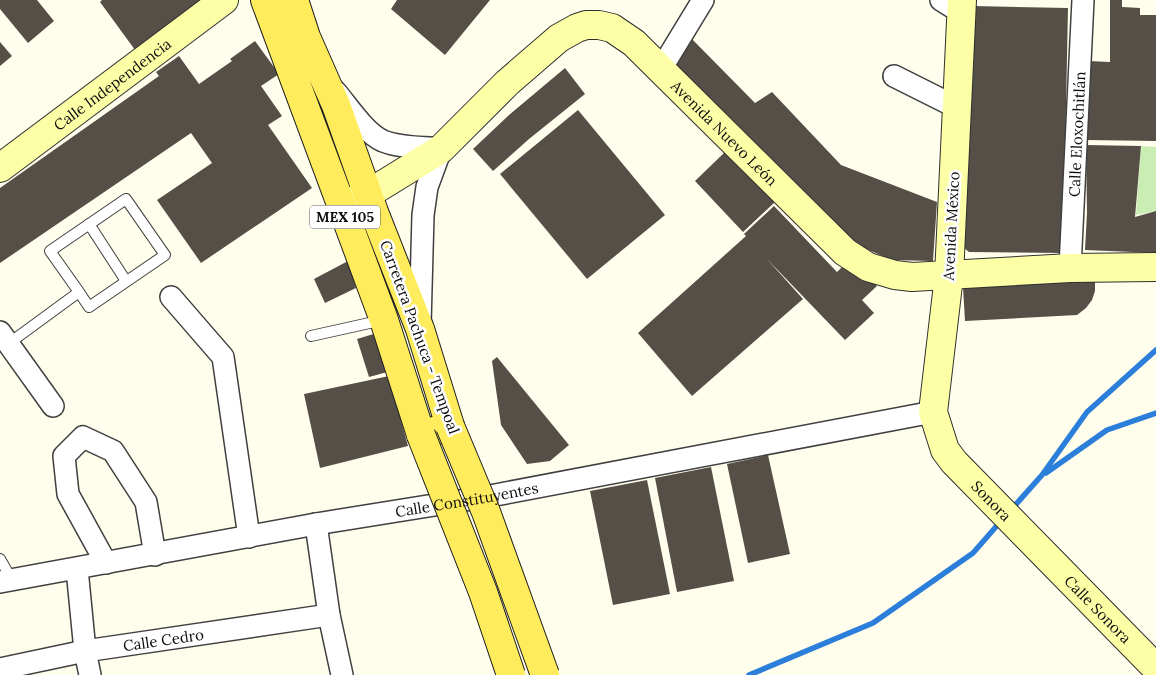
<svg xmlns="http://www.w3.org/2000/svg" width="1156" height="675" font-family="Lora,serif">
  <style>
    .green { fill: #c9edb2 }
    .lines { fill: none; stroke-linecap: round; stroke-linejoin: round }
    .stream { stroke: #2b7eda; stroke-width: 5.5 }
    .building { fill: #564f48 }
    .lane-casing { stroke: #404040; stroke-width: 12 }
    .street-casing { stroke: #404040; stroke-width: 24 }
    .secondary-casing { stroke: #2f2f2f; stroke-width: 30 }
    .primary-casing { stroke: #1e1e1e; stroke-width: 30 }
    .lane { stroke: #fff; stroke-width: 10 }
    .street { stroke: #fff; stroke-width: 21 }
    .secondary { stroke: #fdffa7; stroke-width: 28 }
    .primary { stroke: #ffec5c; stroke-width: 28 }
    .primary-bridge-casing { stroke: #1e1e1e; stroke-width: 30; stroke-linecap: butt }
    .primary-bridge { stroke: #ffec5c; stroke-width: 28 }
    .labels { text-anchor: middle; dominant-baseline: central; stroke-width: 5; stroke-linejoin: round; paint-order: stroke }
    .shield { fill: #fff; stroke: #565656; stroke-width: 1 }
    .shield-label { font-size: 14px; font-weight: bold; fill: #0d0d0d }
    .street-label { font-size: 15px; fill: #0d0d0d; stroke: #fff }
  </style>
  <rect width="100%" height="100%" fill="#fffeec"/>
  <path class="green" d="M1141 146 1156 147V211L1136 215Z"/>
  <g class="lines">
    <g class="stream">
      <path d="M1046 473 1107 430 1156 413"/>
      <path d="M1010 511 1042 475 1087 412 1156 350"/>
      <path d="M749 675 873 623 973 553 1001 521"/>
    </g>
  </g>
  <g class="building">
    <path d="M0 0H37L54 21 28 43 0 9Z"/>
    <path d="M102 0H214L138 54 100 2Z"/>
    <path d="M397 0H490L445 55 391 9Z"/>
    <path d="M1110 0H1122V7L1140 8V15H1156V141L1087 140 1088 61 1110 62Z"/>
    <path d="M974 6 1068 8 1063 253 969 252 964 248Z"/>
    <path d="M689 36 755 103 772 92 841 165 937 202 933 261 892 260 838 237 665 66Z"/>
    <path d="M255 41 279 74 261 86 282 116 268 125 312 188 201 263 157 200 212 163 191 133 0 263V188L159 76 156 72 179 56 199 84 232 61 230 59Z"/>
    <path d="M0 42 12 56 0 66Z"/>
    <path d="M565 68 585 94 529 139 493 171 473 149 509 115Z"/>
    <path d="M578 110 665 215 587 279 500 174Z"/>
    <path d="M1086 145 1141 146 1135 217 1156 211V253L1085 250 1087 213Z"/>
    <path d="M725 152 775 202 743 232 695 181Z"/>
    <path d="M774 206 837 272 850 259 877 286 862 300 874 313 845 340 766 258 803 299 692 396 638 333 746 236 744 234Z"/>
    <path d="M348 261 356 288 325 303 314 279Z"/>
    <path d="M1095 280V291L1092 300 1086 308 1077 315 965 321 963 287Z"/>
    <path d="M380 332 391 371 369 377 357 339Z"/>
    <path d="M497 357 569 445 550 461 527 464 501 425 492 361Z"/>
    <path d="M389 376 408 446 320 468 304 394Z"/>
    <path d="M768 455 790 554 748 563 727 464Z"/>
    <path d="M711 467 734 581 677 592 655 478Z"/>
    <path d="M647 480 670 594 613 605 590 491Z"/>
  </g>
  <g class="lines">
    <g class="lane-casing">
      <g id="lane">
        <path d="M89 224 126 281"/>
        <path d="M311 336 383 320"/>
        <path d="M8 344 79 292 89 307 165 255 126 199 50 251 79 292"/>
        <path d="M0 559 12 580"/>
      </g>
    </g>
    <g class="street-casing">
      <g id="street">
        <path d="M941 0 962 13"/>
        <path d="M661 69 703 0"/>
        <path d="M894 76 958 108"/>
        <path d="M335 91C348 106 365 133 383 141 400 148 423 147 441 149L427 187 423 215 420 325"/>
        <path id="s1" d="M1070 268 1083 0"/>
        <path d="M171 297 223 357 249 537"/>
        <path d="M0 332 53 406"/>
        <path d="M316 524 329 615 342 675"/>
        <path d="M106 563 68 494 64 456 83 437 113 451 146 502 155 555"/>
        <path d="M77 569 85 651 90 675"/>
        <path id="s2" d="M0 582 316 524 490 496 933 412"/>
        <path id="s3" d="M0 669 85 651 329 615"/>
      </g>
    </g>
    <g class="secondary-casing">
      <g id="secondary">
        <path id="s4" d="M962 0 949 276 933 412 945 450 954 462 1156 668"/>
        <path id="s5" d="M0 168 224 0"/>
        <path id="s6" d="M341 206 368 194 441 149 507 83 559 38 577 28 586 25H599L612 28 634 43 845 252 868 267 895 275 912 277 1070 268 1156 267"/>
      </g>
    </g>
    <g class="primary-casing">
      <path id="primary" d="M265 0 384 320 421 435 450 426 420 329 374 212 336 105 306 37 294 0"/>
    </g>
    <use href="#lane" class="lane"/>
    <use href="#street" class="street"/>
    <use href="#secondary" class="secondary"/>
    <use href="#primary" class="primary"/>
    <g class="primary-bridge-casing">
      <g id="primary-bridge">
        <path d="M450 426 486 512 545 675"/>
        <path d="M421 435 483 592 511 675"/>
      </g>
    </g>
    <use href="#primary-bridge" class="primary-bridge"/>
  </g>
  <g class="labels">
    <rect class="shield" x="310" y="205.5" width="70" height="23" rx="4"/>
    <g class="shield-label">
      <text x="345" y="217">MEX 105</text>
    </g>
    <g class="street-label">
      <text stroke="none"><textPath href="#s5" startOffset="140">Calle Independencia</textPath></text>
      <text stroke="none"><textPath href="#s6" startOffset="488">Avenida Nuevo León</textPath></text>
      <text stroke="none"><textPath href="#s1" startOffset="134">Calle Eloxochitlán</textPath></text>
      <text transform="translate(951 226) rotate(-87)">Avenida México</text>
      <text transform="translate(420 337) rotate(70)">Carretera Pachuca - Tempoal</text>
      <text stroke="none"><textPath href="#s2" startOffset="474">Calle Constituyentes</textPath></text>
      <text stroke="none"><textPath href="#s4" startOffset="522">Sonora</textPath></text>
      <text stroke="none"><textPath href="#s4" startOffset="674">Calle Sonora</textPath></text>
      <text stroke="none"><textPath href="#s3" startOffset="166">Calle Cedro</textPath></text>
    </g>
  </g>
</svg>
